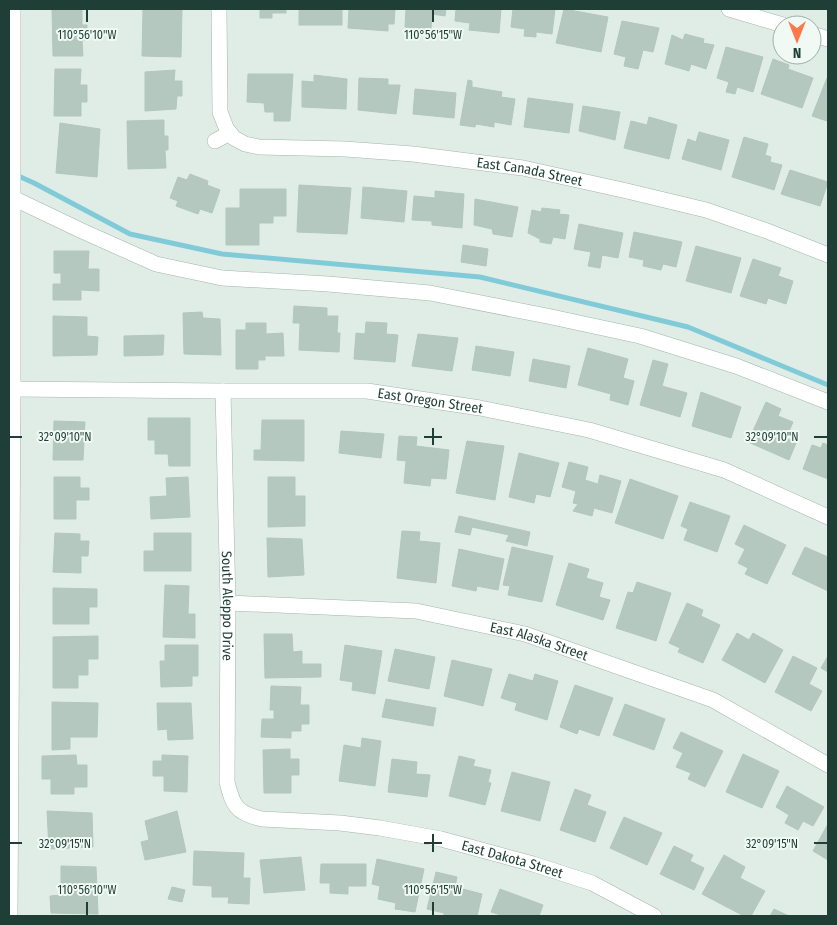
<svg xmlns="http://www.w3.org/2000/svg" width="837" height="925" font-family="'Fira Sans Condensed',sans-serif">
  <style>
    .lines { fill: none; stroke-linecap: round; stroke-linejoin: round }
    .stream { stroke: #81cbd8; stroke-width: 5 }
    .building { fill: #b5c8c0; stroke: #b2c7be }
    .minor-casing { stroke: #a2b5ae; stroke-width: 16 }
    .minor { stroke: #fff; stroke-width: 15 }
    .ticks { fill: none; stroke: #1f3f36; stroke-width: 2 }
    .labels { text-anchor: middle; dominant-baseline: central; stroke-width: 4; stroke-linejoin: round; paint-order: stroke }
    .street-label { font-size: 14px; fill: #1f3f36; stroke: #f1f9f5 }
    .ticks-label { font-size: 12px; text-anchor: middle; fill: #1f3f36; stroke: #f1f9f5; stroke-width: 4; stroke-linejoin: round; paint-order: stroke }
  </style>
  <rect width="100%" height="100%" fill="#e0ede7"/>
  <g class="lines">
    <path class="stream" d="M16 175 34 183 130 234 222 254 480 277 688 327 828 385"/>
  </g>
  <g class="building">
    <path d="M52 9H82V25H87V40H82L83 56H53Z"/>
    <path d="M143 9H182L181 57 142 56Z"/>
    <path d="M245 9H286V13H272V18H260V9Z"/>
    <rect x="299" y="9" width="43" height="16"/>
    <path d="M349 9H395L394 24H388V31L348 28Z"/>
    <path d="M406 9H446L445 16 432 14 431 29 405 27Z"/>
    <path d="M456 9H501L499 33 469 30 470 23 455 21Z"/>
    <path d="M513 9H555L552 34 536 32V37L524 36 525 29 511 27Z"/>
    <path d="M564 9 608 17 601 52 556 43Z"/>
    <path d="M622 21 659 28 653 52 643 50 638 69 624 66 626 57 614 54Z"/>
    <path d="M685 34 704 39 703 43 714 45 706 69 691 64 689 71 665 64 672 35 683 40Z"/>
    <path d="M726 47 763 57 753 92 737 87 735 94 726 92 729 82 717 78Z"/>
    <path d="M773 59 789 65 788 69 813 78 802 108 761 94Z"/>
    <path d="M55 69H81L80 85H87V102H81V116H54Z"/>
    <path d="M175 70 174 81H182V96H177L176 109 145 111V72Z"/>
    <path d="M248 74H293L290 121H274V112H265L264 103 247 102Z"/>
    <path d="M314 75 347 79 346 109 302 107V81L314 82Z"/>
    <path d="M359 78 388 79V85H400L396 114 358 110Z"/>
    <path d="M827 78H828V119L827 121 812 116Z"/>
    <path d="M468 80 472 81V87L502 92 501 97 515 99 511 125 494 122V127L476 124 475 127 460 125Z"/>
    <path d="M415 89 456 93 454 118 413 114Z"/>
    <path d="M528 98 573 104 569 133 524 127Z"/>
    <path d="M583 106 620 112 615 140 579 131Z"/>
    <path d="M649 117 677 125 669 159 624 148 631 121 647 125Z"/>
    <path d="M164 120V136H168V150H165L166 168 128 169 127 121Z"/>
    <path d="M60 123 100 129 97 177 56 173Z"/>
    <path d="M699 132 729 140 721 170 682 159 688 139 696 142Z"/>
    <path d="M744 137 768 144 765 155 771 157 770 162 782 165 774 190 732 177Z"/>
    <path d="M790 170 828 182 820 206 781 194Z"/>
    <path d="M190 174 208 181 207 185 220 190 212 213 200 209 198 214 176 206 178 201 170 198 178 177 187 180Z"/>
    <path d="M299 185 351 188 347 234 297 232Z"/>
    <path d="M363 187 407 191 404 222 361 218Z"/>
    <path d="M240 189H286V216H273V223H259V245H226V208H240Z"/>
    <path d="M435 191 464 194 462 228 432 225V221L412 220 414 196 435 198Z"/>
    <path d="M475 199 518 207 512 237 493 234 492 229 474 225Z"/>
    <path d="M542 208 560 210 559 214 569 215 565 239 553 237 551 244 540 242V239L528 233 532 210 541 212Z"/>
    <path d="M579 224 623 233 618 258 602 255 600 268 588 266 591 252 574 249Z"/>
    <path d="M634 232 682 242 676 267 663 264 661 270 643 266 644 260 629 257Z"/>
    <path d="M463 245 488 249 486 266 461 262Z"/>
    <path d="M696 246 741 258 731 293 686 281Z"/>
    <path d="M54 251H89L88 269H99V291L81 290V300H53V284H61V273H54Z"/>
    <path d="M753 259 781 268 778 276 793 281 786 304 768 298 766 304 740 296Z"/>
    <path d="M294 306 327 308V316H338L337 333H340L339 352 299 350 300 323H293Z"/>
    <path d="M202 312 203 318 220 319 221 355 184 354 183 313Z"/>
    <path d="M53 316 87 317V336L98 337 97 355 53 356Z"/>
    <path d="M366 322 387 323 386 334 398 335 395 362 354 359 356 333 365 334Z"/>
    <path d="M246 323H266V334L283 333 284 356H265V360H258V369H236V330H246Z"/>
    <path d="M418 334 458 338 452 371 412 366Z"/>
    <path d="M164 335 163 355 124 356V336Z"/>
    <path d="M476 346 514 352 510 376 472 370Z"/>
    <path d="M588 348 628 359 623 378 634 381 628 405 610 400 611 394 578 385Z"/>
    <path d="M533 359 570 366 566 388 529 381Z"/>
    <path d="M653 360 668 364 662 386 687 393 680 417 640 405Z"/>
    <path d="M701 392 741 407 731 438 692 426Z"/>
    <path d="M766 402 781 409 778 416 793 422 786 438 796 443 789 460 748 442Z"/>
    <path d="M148 418H190V466H169L168 454H155V440H148Z"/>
    <path d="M262 420H304V461L254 460V450H261Z"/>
    <path d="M54 421 85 422 83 460H53Z"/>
    <path d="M341 431 384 434 381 458 339 453Z"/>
    <path d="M399 436 417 437 416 446 449 450 446 479 431 478 430 486 404 483 406 461 397 460Z"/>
    <path d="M467 441 504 446 495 500 456 493Z"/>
    <path d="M823 443 828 445V479L803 469 812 445 821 448Z"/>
    <path d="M519 453 559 463 550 497 536 494 534 503 509 497Z"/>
    <path d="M569 462 588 467 585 480 598 484 600 475 621 481 612 513 594 508 592 516 573 511 578 504 573 503 576 491 562 487Z"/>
    <path d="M54 477H80V488H89V500H76V519H54Z"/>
    <path d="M188 477 190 517 151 519 150 497 167 496 166 478Z"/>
    <path d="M268 477H295V496H305V526L268 527Z"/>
    <path d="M630 479 678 496 663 539 615 523Z"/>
    <path d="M690 502 730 516 717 552 684 540 688 529 681 526Z"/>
    <path d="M459 516 530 532 527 546 506 541 509 535 472 527 470 535 455 532Z"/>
    <path d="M744 525 786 545 767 584 745 574 748 568 738 563 745 549 735 544Z"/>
    <path d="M402 531 420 532 419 541 440 543 436 583 397 578Z"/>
    <path d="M55 533 80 534V541H89L88 556H81V573L53 572Z"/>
    <path d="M154 533H191V571H144V551H154Z"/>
    <path d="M267 538 302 539 304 575 268 577Z"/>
    <path d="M512 547 553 556 542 602 508 595 510 586 503 585Z"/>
    <path d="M805 547 828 557V591L792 574Z"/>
    <path d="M459 549 504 559 498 590 477 586 476 591 452 586Z"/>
    <path d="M569 563 589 569 586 578 603 583 599 597 610 600 603 620 556 605Z"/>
    <path d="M637 582 671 593 656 641 616 628 628 592 633 593Z"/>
    <path d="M165 585 189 586 188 614H195V638L163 637Z"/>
    <path d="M53 588 97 589V607H89V624H53Z"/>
    <path d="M687 603 703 610 701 616 720 625 703 663 678 652 680 648 669 643Z"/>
    <path d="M737 633 749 640 753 633 783 650 765 683 722 660Z"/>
    <path d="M264 634H292L293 652 302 651V664H321V677L265 678Z"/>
    <path d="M98 636V659H88V675H78V688H53V637Z"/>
    <path d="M165 645H198V676H192V686L161 687 160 661H165Z"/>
    <path d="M345 645 382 651 375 694 352 690 353 682 340 680Z"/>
    <path d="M395 649 435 657 429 689 388 681Z"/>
    <path d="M793 656 817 668 809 684 822 691 811 711 775 692Z"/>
    <path d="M828 656V672L821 668Z"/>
    <path d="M452 660 492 669 483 706 444 696Z"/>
    <path d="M509 674 533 681 535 674 558 681 547 720 515 710 517 703 501 698Z"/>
    <path d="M575 685 613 698 599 736 579 729 577 734 560 727Z"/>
    <path d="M271 686 301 687 300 705H309V724H301V731H291V738L261 737 262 719H274V710H270Z"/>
    <path d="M386 699 436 708 433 726 382 717Z"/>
    <path d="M52 702 98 703 97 737H70V749L52 750Z"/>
    <path d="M157 703H191L193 739 168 740 167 729 158 730Z"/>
    <path d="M625 704 665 719 654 750 613 735Z"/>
    <path d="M681 732 723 751 705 787 688 779 691 773 676 767 683 753 673 748Z"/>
    <path d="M362 738 381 741 375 786 339 781 344 745 361 748Z"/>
    <path d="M290 749V759H299V775H291V793H264L263 750Z"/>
    <path d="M743 754 779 771 762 808 726 792Z"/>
    <path d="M76 755 77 765H87V787H74V794H51V779H42V756Z"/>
    <path d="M162 755 188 756 187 792 164 791V776H153V761H162Z"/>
    <path d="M459 756 475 760 473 766 491 770 488 782 491 783 485 805 449 796Z"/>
    <path d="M392 759 417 762 416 774 430 775 427 797 388 792Z"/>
    <path d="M512 772 550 782 540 821 501 811Z"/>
    <path d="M787 786 824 807 813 826 803 821 798 830 785 823 789 815 776 807Z"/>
    <path d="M575 789 591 795 587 805 606 812 595 842 560 830Z"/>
    <path d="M47 811 92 813 93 847 49 849Z"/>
    <path d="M177 811 186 852 145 860 141 842 149 840 145 821Z"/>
    <path d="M624 817 662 833 647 865 610 848Z"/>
    <path d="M828 824V860L813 851Z"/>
    <path d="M674 846 693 855 690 861 704 868 694 890 660 874Z"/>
    <path d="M194 851 244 853 243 878H250L249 904 228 903 229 897H212V886L193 885Z"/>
    <path d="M724 855 745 867 740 878 765 891 751 916H744L702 894Z"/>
    <path d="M301 857 305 890 264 893 260 860Z"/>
    <path d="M377 859 424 869 415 912 395 909 396 903 378 899 380 886 372 884Z"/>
    <path d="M321 864H366V886H348V894L330 893V883H320Z"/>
    <path d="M61 866 96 867 98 914 51 913 50 896 61 895Z"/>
    <path d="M436 872 457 877 455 887 482 894 477 916H444V913L427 909Z"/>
    <path d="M172 887 185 890 182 902 168 899Z"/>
    <path d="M500 889 543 905 539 916H504L491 912Z"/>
    <path d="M774 909 789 916H770Z"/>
  </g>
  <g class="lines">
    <g class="minor-casing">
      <g id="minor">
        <path id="s1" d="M219 9 220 112 227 130 234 138 245 144 259 147 345 149 413 154 523 168 627 191 706 210 767 231 828 255"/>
        <path d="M729 9 783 25"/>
        <path d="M812 34 828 39"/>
        <path d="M215 141 230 133"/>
        <path d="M13 198 80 230 156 264 222 278 328 284 430 293 547 316 640 336 736 366 828 402"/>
        <path id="s2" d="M13 389 223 391H367L480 408 589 430 724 470 828 517"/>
        <path id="s3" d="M223 391 228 603 227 782C233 806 236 813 262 819L340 823 380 828 441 839 533 864 592 883 654 916"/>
        <path id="s4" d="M228 603 416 611 525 634 713 700 828 765"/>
        <path d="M10 916 13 389V9"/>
      </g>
    </g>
    <use href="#minor" class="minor"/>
  </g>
  <path class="ticks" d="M87 10V22M433 10V22M433 428V445M10 437H22M424 437H442M814 437H827M433 834V852M10 843H22M424 843H442M814 843H827M87 902V915M433 902V915"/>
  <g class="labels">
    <g class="street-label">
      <text stroke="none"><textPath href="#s1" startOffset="432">East Canada Street</textPath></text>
      <text stroke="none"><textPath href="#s2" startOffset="418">East Oregon Street</textPath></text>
      <text stroke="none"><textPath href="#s3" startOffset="215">South Aleppo Drive</textPath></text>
      <text stroke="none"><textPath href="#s4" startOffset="315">East Alaska Street</textPath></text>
      <text stroke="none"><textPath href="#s3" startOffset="701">East Dakota Street</textPath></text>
    </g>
  </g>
  <g class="ticks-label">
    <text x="87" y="39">110°56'10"W</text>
    <text x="433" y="39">110°56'15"W</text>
    <text x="772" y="441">32°09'10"N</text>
    <text x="65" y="441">32°09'10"N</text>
    <text x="772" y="848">32°09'15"N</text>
    <text x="65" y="848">32°09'15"N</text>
    <text x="87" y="894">110°56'10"W</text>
    <text x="433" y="894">110°56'15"W</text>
  </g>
  <rect width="837" height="925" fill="none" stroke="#1f3f36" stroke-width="20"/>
  <g transform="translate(797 40) rotate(180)"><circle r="24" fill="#f1f9f5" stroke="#9dafa9"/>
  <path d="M0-4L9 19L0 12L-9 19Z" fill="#ff784c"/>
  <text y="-8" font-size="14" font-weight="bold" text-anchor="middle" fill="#1f3f36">N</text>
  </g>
</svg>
